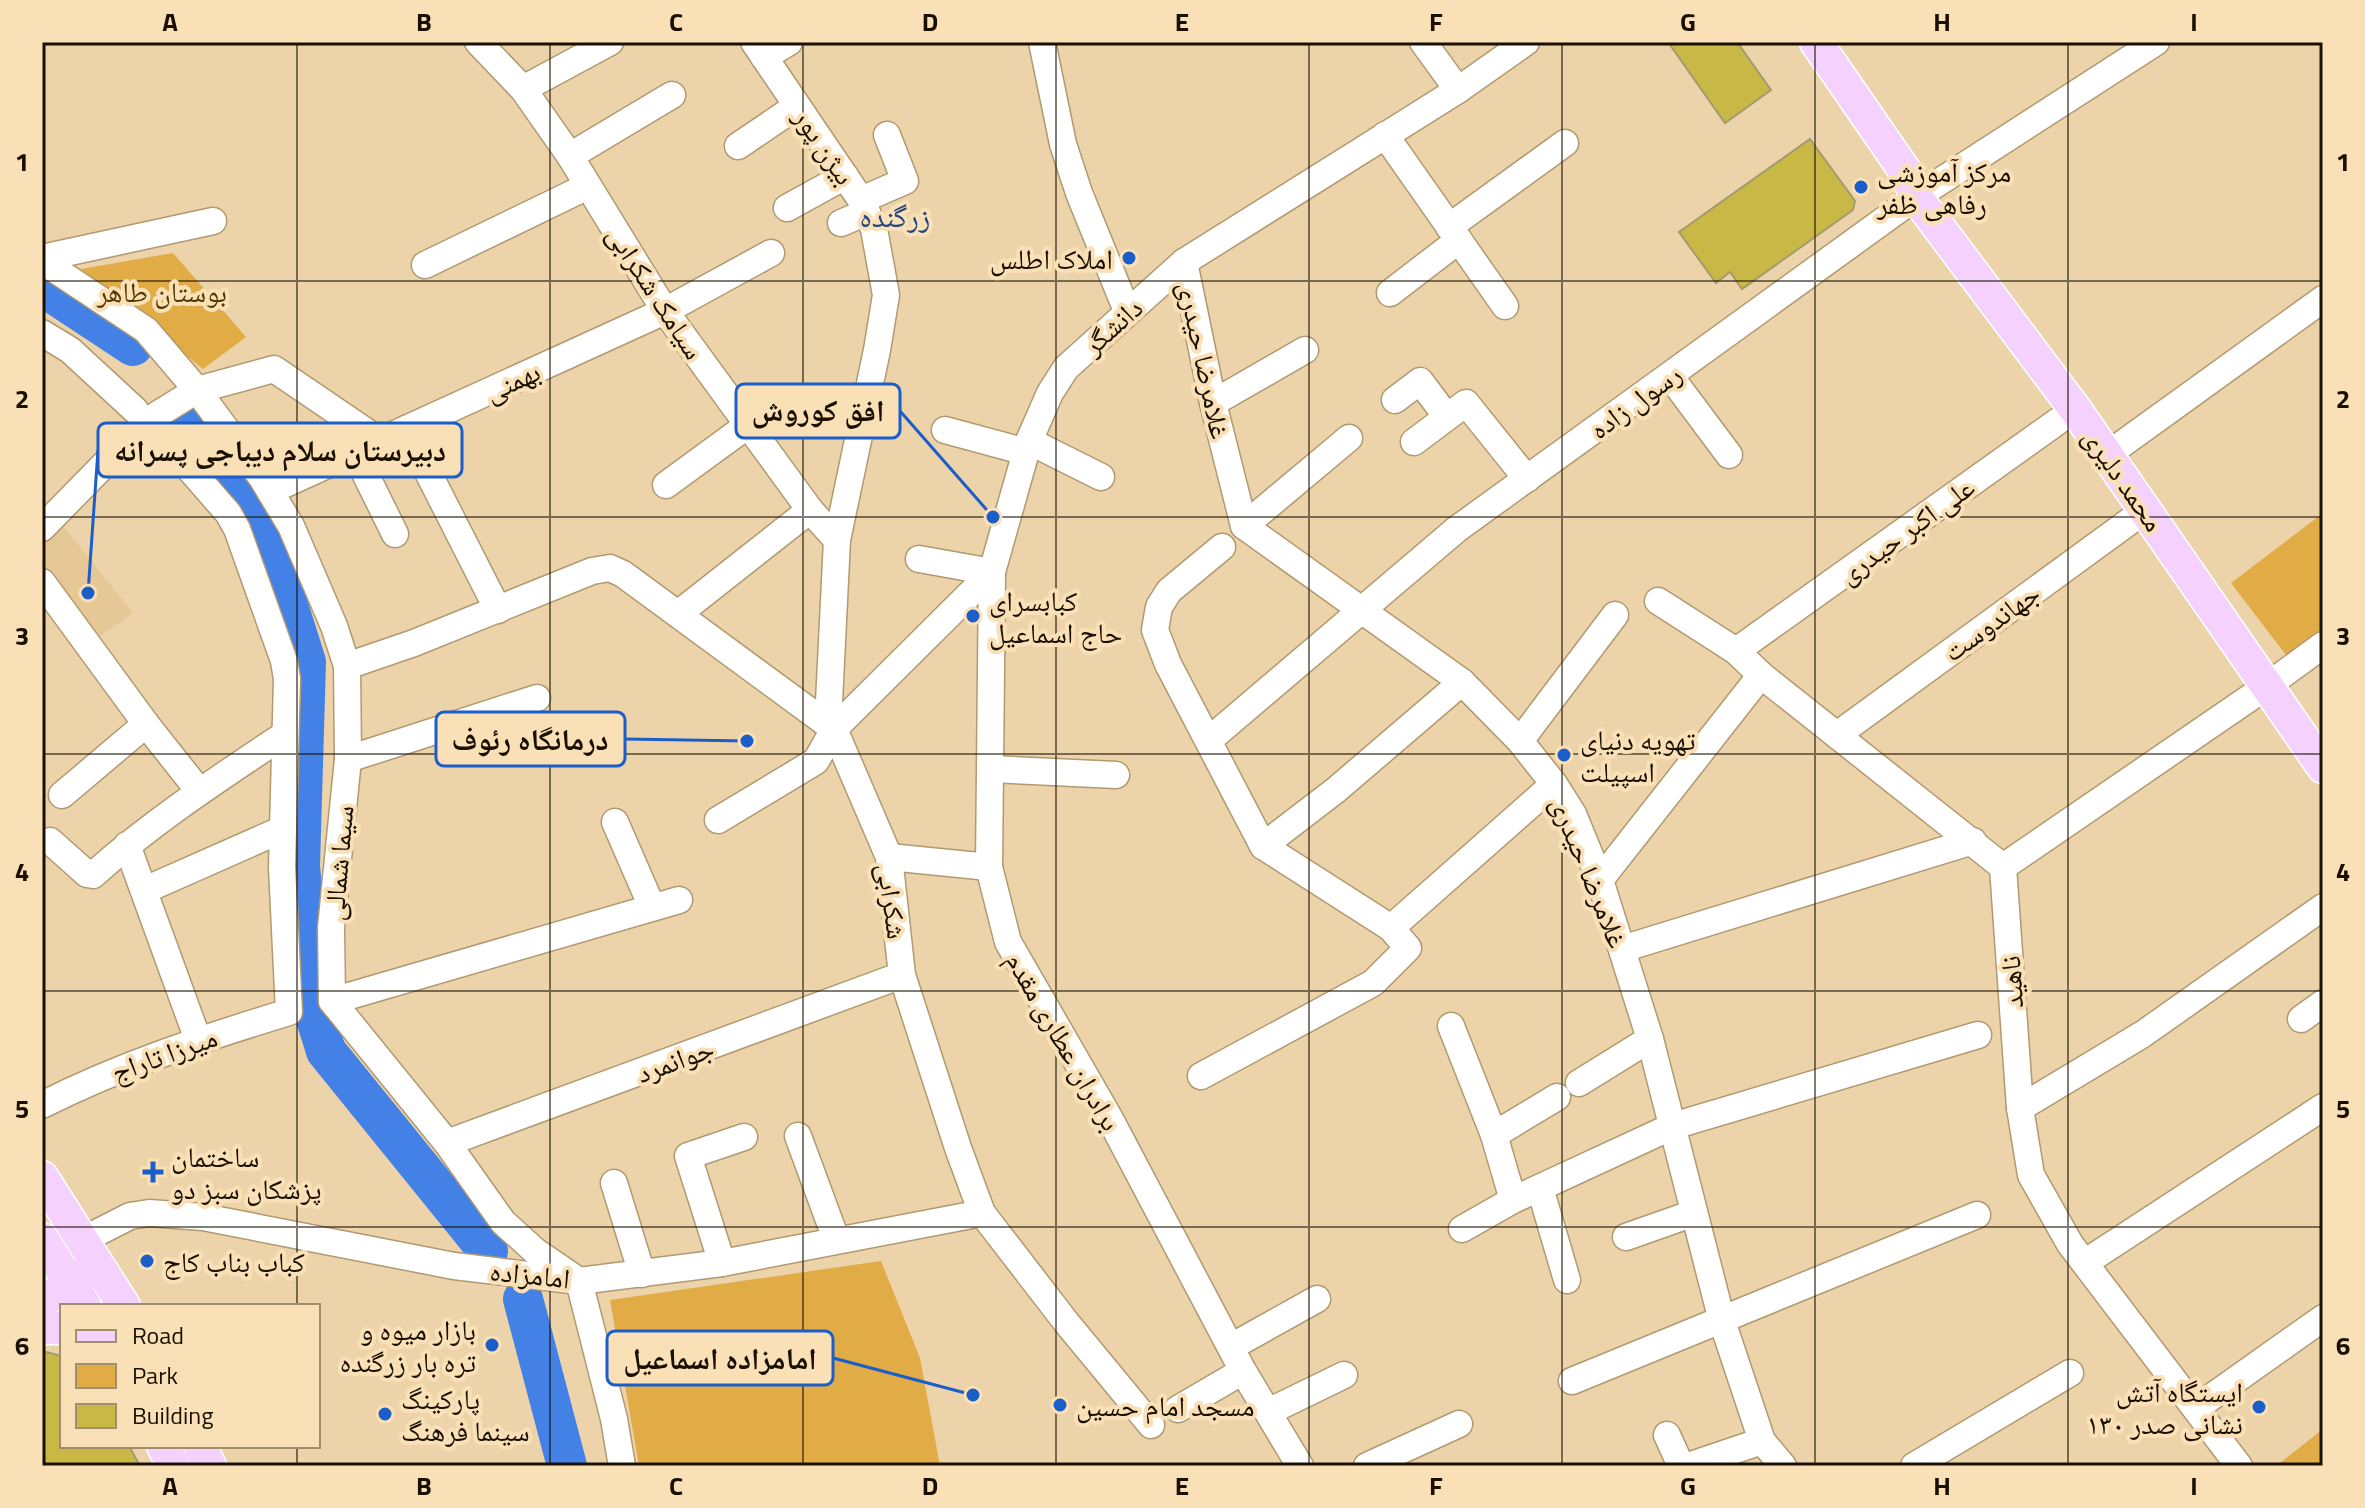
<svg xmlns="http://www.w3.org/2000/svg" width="2365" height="1508" font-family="'Titillium Web','Noto Naskh Arabic',sans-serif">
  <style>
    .built { fill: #e6c897 }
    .green { fill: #e1ab46 }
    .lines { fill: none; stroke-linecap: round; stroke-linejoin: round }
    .river { stroke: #4481e7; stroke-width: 40 }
    .building { fill: #cab846; stroke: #a29b6e; stroke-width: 2 }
    .minor-casing { stroke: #b19970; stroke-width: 29 }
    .major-casing { stroke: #fff; stroke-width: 35 }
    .minor { stroke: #fff; stroke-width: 26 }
    .major { stroke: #f5d1fd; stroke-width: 32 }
    .grid { fill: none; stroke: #191002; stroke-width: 2; stroke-opacity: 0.55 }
    .poi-dot { fill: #1b5dc9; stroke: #fae0b6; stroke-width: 3 }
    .labels { text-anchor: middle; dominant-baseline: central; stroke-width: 8; stroke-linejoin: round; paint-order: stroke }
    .street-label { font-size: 28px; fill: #191002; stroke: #fae0b6 }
    .poi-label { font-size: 28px; fill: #191002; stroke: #fae0b6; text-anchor: start }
    .park-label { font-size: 28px; fill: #553a00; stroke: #fae0b6 }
    .neighbourhood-label { font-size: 30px; fill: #26477d; stroke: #fae0b6 }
    .leader { fill: none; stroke: #1b5dc9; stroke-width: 3 }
    .callout-dot { fill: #1b5dc9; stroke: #fae0b6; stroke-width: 3 }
    .callout { fill: #fae0b6; stroke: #1b5dc9; stroke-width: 3 }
    .callout-label { font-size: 30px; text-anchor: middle; font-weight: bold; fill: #191002 }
    .neatline { fill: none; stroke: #191002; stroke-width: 3 }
    .grid-label { font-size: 26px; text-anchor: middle; font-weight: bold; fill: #191002 }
  </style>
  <rect width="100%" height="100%" fill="#ecd3a9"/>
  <path class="built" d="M59 521 133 613 93 641 42 570V537Z"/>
  <g class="green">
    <path d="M173 253 246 337 203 369 81 269Z"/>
    <path d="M2323 513V633L2289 659 2231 583Z"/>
    <path d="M881 1261 920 1358 940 1466H639L610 1300Z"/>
    <path d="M2323 1429V1466H2276Z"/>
  </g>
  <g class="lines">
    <g class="river">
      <path d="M42 286 133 346"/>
      <path d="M186 422 259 513 306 662 300 866 313 1009 326 1051 488 1251"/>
      <path d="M523 1299 567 1466"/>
    </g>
  </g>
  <g class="building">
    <path d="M1668 42H1737L1771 90 1725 123Z"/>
    <path d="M1810 139 1855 201 1853 210 1742 289 1730 272 1716 283 1679 232Z"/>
    <path d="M42 1351 62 1356V1446H129L140 1466H42Z"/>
  </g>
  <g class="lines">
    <g class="minor-casing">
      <g id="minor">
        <path d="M478 42 523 89 570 156 665 311 810 510 837 540"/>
        <path d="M754 42 861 200 874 229 886 295 877 350 837 540 829 702 834 729 889 857 902 975 958 1148 982 1213 1066 1322 1151 1425"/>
        <path d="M1042 42 1063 144 1079 193 1127 311"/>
        <path d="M1423 42 1458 90"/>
        <path d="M764 57 789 42"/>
        <path d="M523 89 610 42"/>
        <path d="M1385 135 1505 306"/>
        <path d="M738 146 797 106"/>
        <path d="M570 156 672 95"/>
        <path d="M861 200 905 181 887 135"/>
        <path d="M787 208 845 176"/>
        <path d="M841 223 867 212"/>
        <path d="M1449 227 1565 143"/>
        <path d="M42 258 213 221"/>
        <path d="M42 261 146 330 197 390 262 478 291 526 334 626 347 666 348 759 331 928 332 1001 447 1143 503 1222 535 1251 579 1281 614 1419 622 1466"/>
        <path d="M1184 262 1213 403 1244 526 1462 682 1520 741 1554 784 1573 814 1600 880 1650 1039 1722 1321 1762 1441 1783 1466"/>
        <path d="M425 265 588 186"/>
        <path d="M1390 293 1459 240"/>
        <path d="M42 333 70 350 135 410"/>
        <path d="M1670 376 1729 455"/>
        <path d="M1395 400 1420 381 1447 417"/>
        <path d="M1213 403 1305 350"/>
        <path d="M406 429 498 610"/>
        <path d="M945 430 1026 452"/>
        <path d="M1029 441 1101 477"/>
        <path d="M1414 442 1466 403 1527 479"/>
        <path d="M355 453 395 534"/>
        <path d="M2107 455 2323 299"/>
        <path d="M666 485 748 425"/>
        <path d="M270 491 665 311 771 253"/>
        <path d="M1244 526 1349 438"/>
        <path d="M42 528 147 421 197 390 274 369 380 441"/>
        <path d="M919 559 992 572"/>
        <path d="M992 572 989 867 1008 942 1110 1119 1243 1371 1300 1466"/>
        <path d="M42 582 146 724 199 791"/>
        <path d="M1658 601 1736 651 1761 675 2003 867 2020 1108 2031 1175 2070 1244 2239 1466"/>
        <path d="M678 614 810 510"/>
        <path d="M1736 651 2075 409"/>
        <path d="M347 666 414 643 592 571 610 568 623 574 834 729"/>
        <path d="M1837 735 2145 510"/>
        <path d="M1209 740 1457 529 1916 197 2156 42"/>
        <path d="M1520 741 1615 615"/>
        <path d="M348 759 537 698"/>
        <path d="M991 769 1116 775"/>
        <path d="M62 795 146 724"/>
        <path d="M718 820 816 761 834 729 992 572 1029 441 1050 393 1066 368 1184 262 1458 90 1526 42"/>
        <path d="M615 822 652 907"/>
        <path d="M50 841 87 874 93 875C152 822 218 779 284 735"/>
        <path d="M127 845 198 1040"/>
        <path d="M1263 846 1336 790 1462 682"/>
        <path d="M889 857 989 867"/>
        <path d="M2003 867 2267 686 2323 645"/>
        <path d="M1600 880 1761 675"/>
        <path d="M145 890 283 829"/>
        <path d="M1391 928 1554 784"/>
        <path d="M1622 949 1973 841"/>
        <path d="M332 1001 679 900"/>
        <path d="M2301 1019 2323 1003"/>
        <path d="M1451 1026 1494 1135 1513 1200"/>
        <path d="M1201 1076 1373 983 1408 948 1391 928 1263 846 1168 664 1155 630 1159 607 1169 591 1222 547"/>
        <path d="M1579 1083 1650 1039"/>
        <path d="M42 1105C121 1065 204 1038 289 1012L282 867 287 679 284 661 237 529 228 513 166 442"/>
        <path d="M2020 1108 2143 1034 2323 907"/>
        <path d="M1494 1135 1557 1097"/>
        <path d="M798 1136 836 1239"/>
        <path d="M447 1143 902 975"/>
        <path d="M614 1183 642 1274"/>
        <path d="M1540 1188 1567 1280"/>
        <path d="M1462 1229 1513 1200 1673 1126 1978 1035"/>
        <path d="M1626 1237 1694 1213"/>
        <path d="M83 1240 130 1216 149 1213 203 1217 454 1266 579 1281 722 1263 982 1213"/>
        <path d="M2086 1262 2323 1107"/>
        <path d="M722 1263 688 1156 744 1137"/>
        <path d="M1231 1347 1317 1299"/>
        <path d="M1572 1381 1977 1215"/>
        <path d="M2196 1408 2323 1318"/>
        <path d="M1178 1409 1243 1371"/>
        <path d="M1268 1412 1344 1375"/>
        <path d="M1667 1435 1681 1466"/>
        <path d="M1367 1466 1459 1424"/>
        <path d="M1688 1466 1762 1441"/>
        <path d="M1914 1466 2070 1373"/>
      </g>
    </g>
    <g class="major-casing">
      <g id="major">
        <path d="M1816 42 1907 174 1916 197 2075 409 2323 767"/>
        <path d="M42 1177 124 1306"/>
        <path d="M42 1239 85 1306"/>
        <path d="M42 1302 89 1270"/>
        <path d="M42 1328H62"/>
        <path d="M163 1446 174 1466"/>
        <path d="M200 1446 210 1466"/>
      </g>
    </g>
    <use href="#minor" class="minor"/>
    <use href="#major" class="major"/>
  </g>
  <path class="grid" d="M297 42V1306M550 42V1466M803 42V1466M1056 42V1466M1309 42V1466M1562 42V1466M1815 42V1466M2068 42V1466M42 281H2323M42 517H2323M42 754H2323M42 991H2323M42 1227H2323M297 1446V1466"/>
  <g class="poi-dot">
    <circle cx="1861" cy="187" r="8"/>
    <circle cx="1129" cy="258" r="8"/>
    <circle cx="973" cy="616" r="8"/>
    <circle cx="1564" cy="755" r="8"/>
    <path d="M149 1160h8v8h8v8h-8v8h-8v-8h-8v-8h8z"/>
    <circle cx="147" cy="1261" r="8"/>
    <circle cx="492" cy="1345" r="8"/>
    <circle cx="1060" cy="1405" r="8"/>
    <circle cx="2259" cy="1407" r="8"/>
    <circle cx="385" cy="1414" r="8"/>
  </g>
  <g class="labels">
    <g class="street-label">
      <text transform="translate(825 146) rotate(56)">بیژن پور</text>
      <text transform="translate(656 292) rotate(57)">سیامک شکرابی</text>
      <text transform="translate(1112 326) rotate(-42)">دانشگر</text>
      <text transform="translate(1205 360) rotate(78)">غلامرضا حیدری</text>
      <text transform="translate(512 381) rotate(-25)">بهمنی</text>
      <text transform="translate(1635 401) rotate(-36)">رسول زاده</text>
      <text transform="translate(2124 479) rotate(55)">محمد دلیری</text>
      <text transform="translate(1906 530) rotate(-36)">علی اکبر حیدری</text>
      <text transform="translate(1991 622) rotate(-36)">جهاندوست</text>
      <text transform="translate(338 863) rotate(-85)">سیما شمالی</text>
      <text transform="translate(1590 872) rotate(68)">غلامرضا حیدری</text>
      <text transform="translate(893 901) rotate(82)">شکرابی</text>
      <text transform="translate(2011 982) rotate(-94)">ناهید</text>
      <text transform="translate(1064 1041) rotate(60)">برادران عطاری مقدم</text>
      <text transform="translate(164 1054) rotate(-20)">میرزا تاراج</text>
      <text transform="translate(675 1060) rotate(-20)">جوانمرد</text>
      <text transform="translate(530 1274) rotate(6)">امامزاده</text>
    </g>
    <g class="poi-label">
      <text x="1877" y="171">مرکز آموزشی<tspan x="1877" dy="32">رفاهی ظفر</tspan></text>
      <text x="1113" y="258" text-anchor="end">املاک اطلس</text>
      <text x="989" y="600">کبابسرای<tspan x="989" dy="32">حاج اسماعیل</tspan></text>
      <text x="1580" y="739">تهویه دنیای<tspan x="1580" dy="32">اسپیلت</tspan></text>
      <text x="171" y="1156">ساختمان<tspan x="171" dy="32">پزشکان سبز دو</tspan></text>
      <text x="163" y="1261">کباب بناب کاج</text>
      <text x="476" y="1329" text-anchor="end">بازار میوه و<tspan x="476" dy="32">تره بار زرگنده</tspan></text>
      <text x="2243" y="1391" text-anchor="end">ایستگاه آتش<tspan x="2243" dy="32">نشانی صدر ۱۳۰</tspan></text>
      <text x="401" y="1398">پارکینگ<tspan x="401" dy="32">سینما فرهنگ</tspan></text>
      <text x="1076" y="1405">مسجد امام حسین</text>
    </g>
    <g class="park-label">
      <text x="162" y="291">بوستان طاهر</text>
    </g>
    <g class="neighbourhood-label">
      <text x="895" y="216">زرگنده</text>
    </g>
  </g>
  <path class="leader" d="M993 517L900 411M88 593L98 450M747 741L625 739M973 1395L833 1358"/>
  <g class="callout-dot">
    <circle cx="993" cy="517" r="8"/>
    <circle cx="88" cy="593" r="8"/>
    <circle cx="747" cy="741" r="8"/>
    <circle cx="973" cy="1395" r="8"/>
  </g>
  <g class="callout">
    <rect x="736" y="384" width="164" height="54" rx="8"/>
    <rect x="98" y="423" width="364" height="54" rx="8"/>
    <rect x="436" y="712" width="189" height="54" rx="8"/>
    <rect x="607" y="1331" width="226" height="54" rx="8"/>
  </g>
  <g class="callout-label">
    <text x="818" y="421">افق کوروش</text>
    <text x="280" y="461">دبیرستان سلام دیباجی پسرانه</text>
    <text x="530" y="750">درمانگاه رئوف</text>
    <text x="720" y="1369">امامزاده اسماعیل</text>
  </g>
  <rect width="2365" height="1508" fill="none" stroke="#fae0b6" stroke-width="88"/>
  <rect x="60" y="1304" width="260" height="144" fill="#fae0b6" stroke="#a08d6e" stroke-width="2"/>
  <rect x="76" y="1330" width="40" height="12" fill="#f5d1fd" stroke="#a08d6e" stroke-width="2"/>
  <text x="132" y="1344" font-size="24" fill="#191002">Road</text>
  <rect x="76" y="1364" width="40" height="24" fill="#e1ab46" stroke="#a08d6e" stroke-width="2"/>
  <text x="132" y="1384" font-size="24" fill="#191002">Park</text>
  <rect x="76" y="1404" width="40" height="24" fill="#cab846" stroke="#a08d6e" stroke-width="2"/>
  <text x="132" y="1424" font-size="24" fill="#191002">Building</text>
  <rect x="44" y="44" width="2277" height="1420" class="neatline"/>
  <g class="grid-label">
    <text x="170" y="31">A</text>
    <text x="424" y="31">B</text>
    <text x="676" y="31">C</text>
    <text x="930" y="31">D</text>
    <text x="1182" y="31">E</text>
    <text x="1436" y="31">F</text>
    <text x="1688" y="31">G</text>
    <text x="1942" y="31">H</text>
    <text x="2194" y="31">I</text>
    <text x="22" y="171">1</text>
    <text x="2343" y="171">1</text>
    <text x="22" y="408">2</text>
    <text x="2343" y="408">2</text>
    <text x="22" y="645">3</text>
    <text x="2343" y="645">3</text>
    <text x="22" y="881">4</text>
    <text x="2343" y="881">4</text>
    <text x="22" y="1118">5</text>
    <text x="2343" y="1118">5</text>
    <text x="22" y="1355">6</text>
    <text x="2343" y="1355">6</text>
    <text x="170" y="1495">A</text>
    <text x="424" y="1495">B</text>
    <text x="676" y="1495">C</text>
    <text x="930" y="1495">D</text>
    <text x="1182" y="1495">E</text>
    <text x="1436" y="1495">F</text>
    <text x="1688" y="1495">G</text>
    <text x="1942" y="1495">H</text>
    <text x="2194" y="1495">I</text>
  </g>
</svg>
